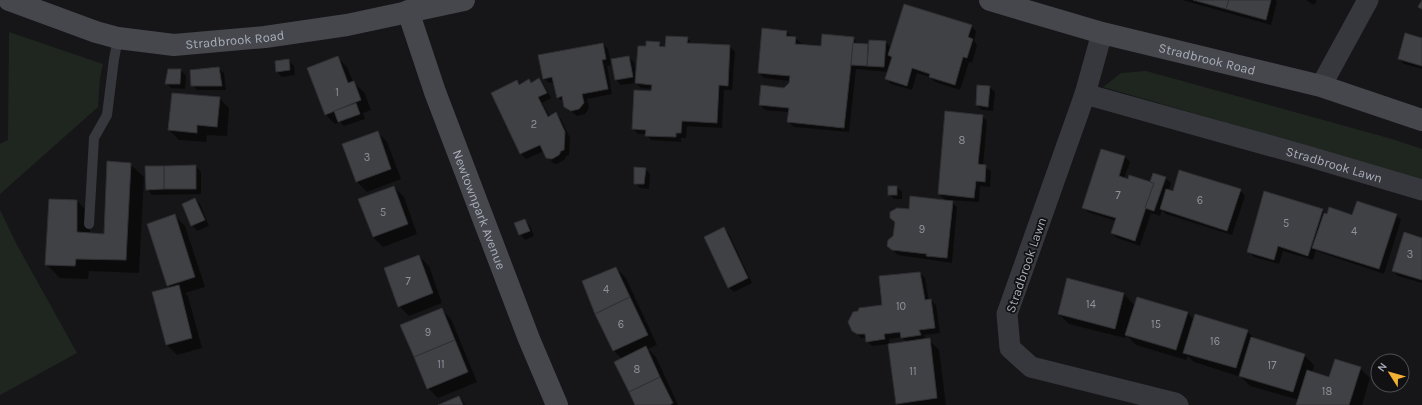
<svg xmlns="http://www.w3.org/2000/svg" width="1422" height="405" font-family="Karla,sans-serif">
  <style>
    .green { fill: #1e261f }
    .shadow { fill: #0007; fill-rule: evenodd }
    .building { fill: #404145; stroke: #303034 }
    .lines { fill: none; stroke-linecap: round; stroke-linejoin: round }
    .lane { stroke: #37383d; stroke-width: 10 }
    .street { stroke: #37383d; stroke-width: 21 }
    .secondary { stroke: #45474d; stroke-width: 22 }
    .labels { text-anchor: middle; dominant-baseline: central; stroke-width: 3.5; stroke-linejoin: round; paint-order: stroke }
    .number-label { font-size: 11px; fill: #8e929b }
    .street-label { font-size: 13px; fill: #a8adb8; stroke: #111113 }
  </style>
  <rect width="100%" height="100%" fill="#161618"/>
  <g class="green">
    <path d="M9 32 103 64 100 78 98 107 0 194V144L8 140Z"/>
    <path d="M1146 71 1392 139 1422 149V179L1103 87 1121 73Z"/>
    <path d="M0 210 17 245 77 353 0 395Z"/>
  </g>
  <g class="shadow">
    <path d="M1182 0H1276L1277 2 1271 25Z"/>
    <path d="M1306 0H1317L1314 5Z"/>
    <path d="M971 26 976 31 974 41 977 45 972 63 969 62 960 90 935 82 930 77 917 73 912 90 891 84 886 78 888 72 856 69 849 132 794 127 788 121 789 112 765 110 760 105 790 84V81L764 78 759 73 786 31 792 37 796 38 801 43V45L822 47 853 38 858 45 869 46 870 41 886 42 891 48Z"/>
    <path d="M687 38 692 44 730 46 735 52 732 90H724L722 128 687 126 686 138H681V142L651 140 646 134H638L633 129 652 89 641 88 636 83 621 85 616 80 613 60 628 57 634 62 636 74 646 47 659 43 664 48Z"/>
    <path d="M1422 39V69L1404 64 1399 59Z"/>
    <path d="M603 44 608 49 611 65 607 66 612 94 587 99 589 108 585 114 577 116 565 106 564 102 557 97 554 82 549 83 544 78Z"/>
    <path d="M337 57 347 67 353 82 364 92 371 110 363 113 365 119 344 126 340 122 335 124 325 114ZM338 108 339 110 329 114V112Z"/>
    <path d="M288 60 294 66 295 75 282 77 277 72 276 62Z"/>
    <path d="M218 68 224 73 226 90H197L192 85Z"/>
    <path d="M181 70 186 76 185 89 171 88 166 83Z"/>
    <path d="M539 79 544 85 551 98 542 103 550 117 556 114 561 119 570 138 569 155 566 156 564 160 557 164 553 163 544 151 526 159 521 154 493 93 516 81 520 85 529 81 532 83Z"/>
    <path d="M990 87 995 92 993 111 982 110 977 105Z"/>
    <path d="M219 98 229 108 227 136 207 135 206 142 179 140 169 130Z"/>
    <path d="M982 116 987 121 983 166 991 171 990 187 980 186 979 202 950 200 957 207 952 263 898 255 888 246 910 210 946 201 939 194Z"/>
    <path d="M377 132 387 142 401 179 367 192 357 182Z"/>
    <path d="M1102 150 1125 157 1130 162 1124 178 1151 183 1165 178 1171 183 1168 191 1173 193 1240 190 1245 196 1232 235 1166 214 1162 210 1160 216 1151 213 1140 246 1117 238 1112 233 1116 221 1088 212 1083 207Z"/>
    <path d="M130 164 144 177 139 273 89 271 88 279 60 278 46 264 77 201 90 214V234L105 235Z"/>
    <path d="M196 166 201 172V194L152 195 147 189Z"/>
    <path d="M645 169 650 174 649 189 640 188 635 183Z"/>
    <path d="M394 187 404 197 417 234 383 247 373 237Z"/>
    <path d="M897 187 902 192V199H894L889 194Z"/>
    <path d="M195 199 200 204 209 226 197 231 192 225Z"/>
    <path d="M1322 210 1327 215H1396L1401 220 1384 274 1319 252 1316 250 1313 260 1283 251 1279 264 1254 257 1248 251Z"/>
    <path d="M175 216 185 226 205 287 185 293 188 296 202 348 177 355 167 345 171 288 168 285Z"/>
    <path d="M525 220 530 226 534 236 525 240 520 234Z"/>
    <path d="M724 228 729 234 752 283 734 292 728 287Z"/>
    <path d="M1422 239V283L1398 276 1393 271Z"/>
    <path d="M419 256 429 266 442 303 409 316 399 306Z"/>
    <path d="M616 268 626 278 657 345 648 349 656 357 678 405H636L622 359 613 350Z"/>
    <path d="M920 273 925 278 929 301 931 300 936 305 940 333 924 335 926 340H929L939 350 946 405H898L897 403 889 344 872 346 867 341V338H861L849 325 852 315 883 306ZM902 337 907 342 890 345 889 339Z"/>
    <path d="M1068 279 1124 294 1135 306 1138 298 1188 313 1194 320 1247 331 1256 340 1304 355 1314 365 1312 373 1330 378 1360 368 1370 378 1362 405H1298L1299 400 1250 386 1241 377 1194 362 1188 356 1186 360 1136 345 1126 335 1125 338 1069 324 1059 314Z"/>
    <path d="M441 309 451 319 477 382 438 398 428 388Z"/>
    <path d="M459 397 466 405H440Z"/>
  </g>
  <g class="building">
    <path d="M1193 0H1229L1226 9Z"/>
    <path d="M1229 0H1271L1266 20 1226 9Z"/>
    <path d="M1422 0V9L1418 7Z"/>
    <path d="M904 4 972 25 968 37 973 39 967 58 963 57 955 85 929 77 930 74 912 68 907 86 885 79 892 57 888 55Z"/>
    <path d="M762 28 787 31 786 36 796 37 795 44 821 46 822 34 854 37 844 128 787 122 789 108 759 105 761 85 784 88 789 83 790 76 758 73Z"/>
    <path d="M1405 33 1422 38V66L1398 59Z"/>
    <path d="M666 36 688 37 687 43 730 45 728 86 719 85 717 123 682 121 681 133H676V137L645 136 646 130 632 129 634 90 651 91 652 85 635 83 638 46H646V41L660 42 659 46 665 47Z"/>
    <path d="M869 40 886 41 884 67 867 66Z"/>
    <path d="M603 43 606 59 602 60 608 89 582 94 584 103 579 109 571 111 564 107 562 96 557 98 552 77 543 79 538 55Z"/>
    <path d="M853 43 868 44 867 66 851 65Z"/>
    <path d="M338 56 348 83 354 81 361 100 325 115 307 68Z"/>
    <path d="M629 56 633 77 615 80 611 59Z"/>
    <path d="M289 59 290 70 276 72 275 61Z"/>
    <path d="M219 67 222 86H191L190 70Z"/>
    <path d="M168 69H181L180 84H165Z"/>
    <path d="M539 78 547 93 538 97 548 117 556 112 565 132 564 150 561 151 559 155 552 159 546 158 540 145 520 154 491 93 517 80 519 85 529 79 531 83Z"/>
    <path d="M977 85 990 86 988 107 976 105Z"/>
    <path d="M172 93 220 97 217 127 197 125V133L168 130Z"/>
    <path d="M356 103 360 114 338 122 334 111Z"/>
    <path d="M945 111 983 115 978 164 986 165 985 182 976 181 974 198 938 194Z"/>
    <path d="M378 131 391 169 356 182 342 144Z"/>
    <path d="M1101 149 1125 156 1119 176 1128 179 1129 175 1154 183 1135 241 1111 233 1116 218 1082 208Z"/>
    <path d="M107 161 131 163 126 260 76 259 75 266 45 265 49 199 77 200V232L104 234Z"/>
    <path d="M196 165V189H164V166Z"/>
    <path d="M145 166H164V189L146 190Z"/>
    <path d="M634 167 646 168 644 184H634Z"/>
    <path d="M1179 170 1241 189 1227 231 1160 209 1166 189 1173 191Z"/>
    <path d="M1153 173 1166 177 1154 211 1145 208 1154 183 1150 182Z"/>
    <path d="M394 186 408 224 373 237 358 199Z"/>
    <rect x="888" y="186" width="9" height="9"/>
    <path d="M1264 191 1323 209 1308 256 1278 246 1274 260 1247 252Z"/>
    <path d="M910 196 953 201 947 258 926 256 927 254 892 250 887 246 888 240 893 236 895 222 890 218V212L897 208 909 209Z"/>
    <path d="M195 198 205 220 191 226 182 204Z"/>
    <path d="M1357 201 1397 214 1379 269 1312 248 1324 213 1327 214 1329 207 1352 215Z"/>
    <path d="M175 214 195 277 167 286 147 224Z"/>
    <path d="M525 219 530 231 519 235 514 223Z"/>
    <path d="M724 227 748 278 728 288 704 237Z"/>
    <path d="M1404 232 1422 238V280L1392 271Z"/>
    <path d="M419 255 433 293 398 307 384 268Z"/>
    <path d="M616 267 630 297 595 314 582 281Z"/>
    <path d="M920 272 925 300 931 299 935 328 919 330 921 335 901 338 900 332 884 334 885 339 866 342 865 334H857L852 331 848 322 853 312 858 311 859 308 882 305 879 276Z"/>
    <path d="M1067 278 1124 293 1115 329 1058 314Z"/>
    <path d="M179 285 192 338 166 345 152 292Z"/>
    <path d="M630 297 648 335 613 351 595 314Z"/>
    <path d="M1137 297 1188 312 1176 350 1125 335Z"/>
    <path d="M442 308 455 340 414 357 400 325Z"/>
    <path d="M1195 314 1248 330 1236 368 1183 353Z"/>
    <path d="M1251 337 1305 354 1293 392 1239 376Z"/>
    <path d="M930 338 937 398 896 404 888 344Z"/>
    <path d="M455 340 468 372 427 389 414 357Z"/>
    <path d="M646 346 660 377 629 392 614 362Z"/>
    <path d="M1335 359 1361 367 1349 405H1296L1307 370 1329 377Z"/>
    <path d="M660 377 673 403 670 405H635L629 392Z"/>
    <path d="M459 396 463 405H438Z"/>
  </g>
  <g class="lines">
    <path class="lane" d="M89 224 94 138 107 115 114 59 118 38"/>
    <g class="street">
      <path d="M1102 33 1085 94 1007 314 1010 348 1031 367 1175 403 1178 405"/>
      <path d="M1321 86 1368 0"/>
      <path id="s1" d="M1085 94 1307 156 1422 190"/>
    </g>
    <g class="secondary">
      <path id="s2" d="M9 0 96 32 118 38 174 45 265 37 347 25 464 0"/>
      <path id="s3" d="M990 0 1102 33 1321 86 1422 120"/>
      <path id="s4" d="M408 11 435 92 529 339 557 405"/>
    </g>
  </g>
  <g class="labels">
    <g class="number-label">
      <text x="337" y="92">1</text>
      <text x="534" y="124">2</text>
      <text x="962" y="140">8</text>
      <text x="367" y="157">3</text>
      <text x="1118" y="195">7</text>
      <text x="1200" y="200">6</text>
      <text x="383" y="212">5</text>
      <text x="1286" y="223">5</text>
      <text x="922" y="229">9</text>
      <text x="1354" y="231">4</text>
      <text x="1410" y="254">3</text>
      <text x="408" y="281">7</text>
      <text x="606" y="289">4</text>
      <text x="1091" y="304">14</text>
      <text x="901" y="306">10</text>
      <text x="621" y="324">6</text>
      <text x="1156" y="324">15</text>
      <text x="428" y="332">9</text>
      <text x="1215" y="341">16</text>
      <text x="441" y="364">11</text>
      <text x="1272" y="365">17</text>
      <text x="637" y="369">8</text>
      <text x="913" y="371">11</text>
      <text x="1327" y="391">18</text>
    </g>
    <g class="street-label">
      <text stroke="none"><textPath href="#s2" startOffset="233">Stradbrook Road</textPath></text>
      <text stroke="none"><textPath href="#s3" startOffset="225">Stradbrook Road</textPath></text>
      <text stroke="none"><textPath href="#s1" startOffset="259">Stradbrook Lawn</textPath></text>
      <text stroke="none"><textPath href="#s4" startOffset="211">Newtownpark Avenue</textPath></text>
      <text transform="translate(1026 265) rotate(-71)">Stradbrook Lawn</text>
    </g>
  </g>
  <g transform="translate(1390 373) rotate(307)"><circle r="19" fill="#111113" stroke="#4d4f55"/>
  <path d="M0-3L7 15L0 10L-7 15Z" fill="#f2b134"/>
  <text y="-6" font-size="11" font-weight="bold" text-anchor="middle" fill="#a8adb8">N</text>
  </g>
</svg>
